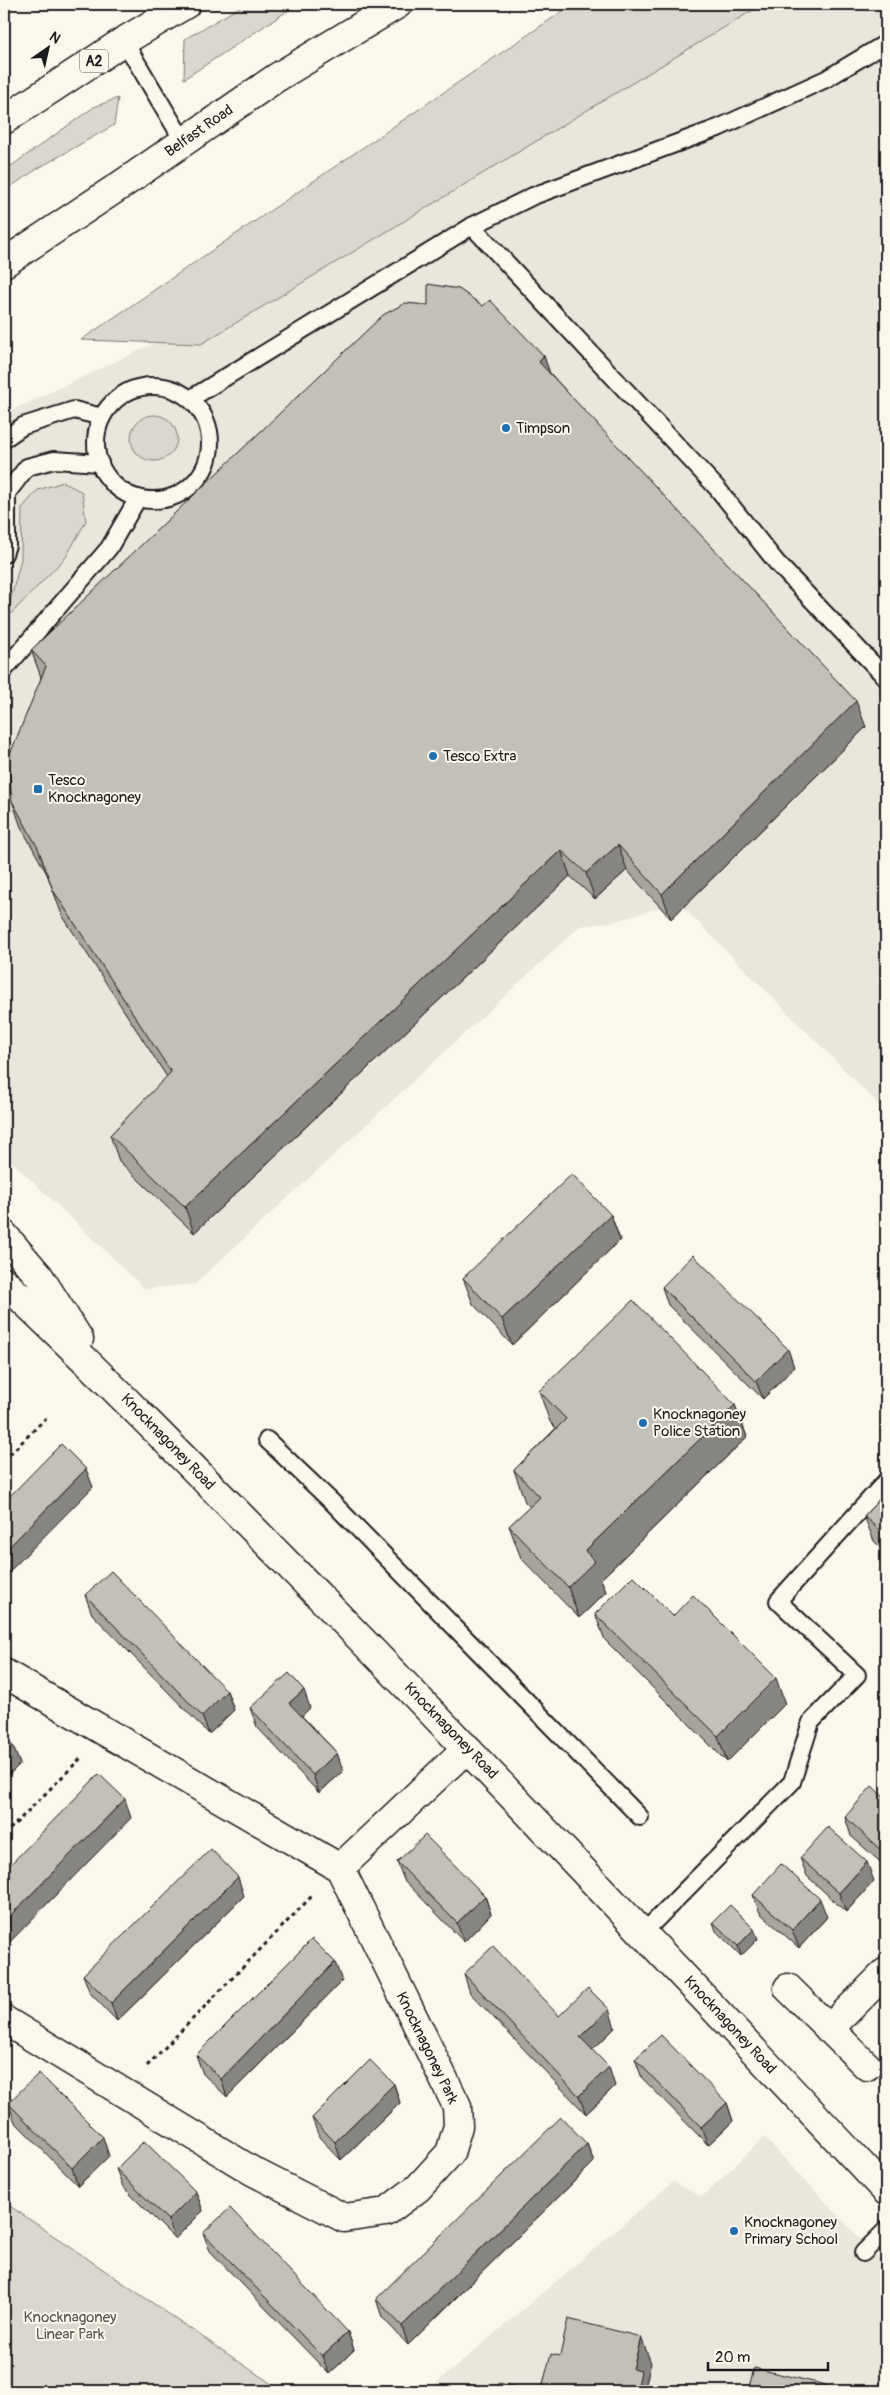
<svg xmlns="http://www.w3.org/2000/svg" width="890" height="2395" font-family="Pangolin,sans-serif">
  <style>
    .built { fill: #eae6dc }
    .green { fill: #dad7ce; stroke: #7b7a75 }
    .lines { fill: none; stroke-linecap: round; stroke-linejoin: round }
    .lane-casing { stroke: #1c1c1c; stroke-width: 20 }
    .street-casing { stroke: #1c1c1c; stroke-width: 31 }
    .secondary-casing { stroke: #1c1c1c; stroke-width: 31 }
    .highway-casing { stroke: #1c1c1c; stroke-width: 31 }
    .path { stroke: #1c1c1c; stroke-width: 3; stroke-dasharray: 4 4; stroke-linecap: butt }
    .lane { stroke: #fbf7ec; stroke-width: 16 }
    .street { stroke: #fbf7ec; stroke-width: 28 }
    .secondary { stroke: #fbf7ec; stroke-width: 28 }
    .highway { stroke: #fbf7ec; stroke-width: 28 }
    .wall { fill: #a8a59e; stroke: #1c1c1c }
    .shaded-wall { fill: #888681; stroke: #1c1c1c }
    .building { fill: #c3c0b8; stroke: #1c1c1c }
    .poi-dot { fill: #1f6fb2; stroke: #fbf7ec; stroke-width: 2 }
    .labels { text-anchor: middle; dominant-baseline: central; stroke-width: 4; stroke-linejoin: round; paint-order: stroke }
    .shield { fill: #fbf7ec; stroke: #5f5e5a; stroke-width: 1 }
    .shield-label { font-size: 14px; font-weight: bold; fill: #1c1c1c }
    .street-label { font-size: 15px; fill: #1c1c1c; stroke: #fbf7ec }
    .poi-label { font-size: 15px; fill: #1c1c1c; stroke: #fbf7ec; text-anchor: start }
    .park-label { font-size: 15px; fill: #555451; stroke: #fbf7ec }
  </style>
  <rect width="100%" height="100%" fill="#fbf7ec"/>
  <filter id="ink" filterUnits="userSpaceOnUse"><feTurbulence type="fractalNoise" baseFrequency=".02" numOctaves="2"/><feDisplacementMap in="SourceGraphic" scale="10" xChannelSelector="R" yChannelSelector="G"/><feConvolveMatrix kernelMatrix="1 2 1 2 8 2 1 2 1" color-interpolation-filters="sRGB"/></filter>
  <g filter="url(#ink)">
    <g class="built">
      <path d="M761 4H886V1112L678 902 612 922 580 926 195 1284 145 1289 4 1154V414L352 250 468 171 611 95Z"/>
      <path d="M764 2137 886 2266V2391H427L673 2182 702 2197Z"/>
    </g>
    <g class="green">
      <path d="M245 4H298L184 79 185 39Z"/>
      <path d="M573 4H763L201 344 81 340Z"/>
      <path d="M118 98 114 125 37 169 4 191V171L94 107Z"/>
      <circle cx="154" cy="438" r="23"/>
      <path d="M63 482 82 492 86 521 66 557 6 619 21 559 22 508 38 490Z"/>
      <path d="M4 2202 282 2391H4Z"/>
    </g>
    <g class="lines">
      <g class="lane-casing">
        <g id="lane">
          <path d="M124 41 184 142"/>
          <path d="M472 226 717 488 777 563 886 678"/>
          <circle cx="153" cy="443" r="57"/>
          <path d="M190 399 472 226 533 196 718 128 826 79 886 43"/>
          <path d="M4 439 23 426 74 410 102 417"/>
          <path d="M4 554 7 545V493L27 467 54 460 100 463"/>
          <path d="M4 670 109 548 138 498"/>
          <path d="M267 1440 333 1503 640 1817"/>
          <path d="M644 1932 792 1782 811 1722 857 1675 778 1601 886 1481"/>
          <path d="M863 2253 886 2230"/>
        </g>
      </g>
      <g class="street-casing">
        <g id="street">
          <path d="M4 1673 340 1868 457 2106 458 2126 450 2153 418 2188 386 2212 344 2218 254 2172 4 2020"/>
          <path d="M340 1868 467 1748"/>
          <path d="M788 1988 867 2066"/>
          <path d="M829 2029 886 1972"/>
        </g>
      </g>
      <g class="secondary-casing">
        <g id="secondary">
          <path d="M4 1235 39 1276 79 1339"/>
          <path d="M4 1282C112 1384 216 1491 320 1597 511 1793 699 1992 886 2191"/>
        </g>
      </g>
      <g class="highway-casing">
        <g id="highway">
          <path d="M4 120 124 41 186 4"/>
          <path d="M4 263 124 183 276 78 398 4"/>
        </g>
      </g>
      <g class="path">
        <path d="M4 1460 46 1418"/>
        <path d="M4 1835 81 1758"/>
        <path d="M147 2066 313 1895"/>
      </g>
      <use href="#lane" class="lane"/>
      <use href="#street" class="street"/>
      <use href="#secondary" class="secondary"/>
      <use href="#highway" class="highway"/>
    </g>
    <g class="wall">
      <path d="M550 373 866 727 671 919 627 870 595 899 570 876 194 1233 119 1161 110 1135 167 1077 62 915 47 874 21 827 12 801 41 677 31 650Z"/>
      <path d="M611 1215 620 1240 512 1345 473 1304 463 1278Z"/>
      <path d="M662 1287 794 1367 763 1399 668 1305Z"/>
      <path d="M539 1391 735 1405 747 1437 601 1579 606 1592 579 1618 521 1558 509 1526 530 1507 525 1502 514 1470 556 1428 550 1422Z"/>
      <path d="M886 1492V1553L874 1541 864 1516Z"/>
      <path d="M85 1595 227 1691 234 1710 209 1734 92 1614Z"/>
      <path d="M595 1614 673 1616 785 1704 727 1762 605 1640Z"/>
      <path d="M250 1708H310L302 1716 337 1753 343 1771 319 1793 257 1727Z"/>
      <path d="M886 1799V1867L851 1836 845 1817Z"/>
      <path d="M800 1858 874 1881 846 1912 807 1876Z"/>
      <path d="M397 1862 485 1896 491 1914 464 1942 404 1880Z"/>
      <path d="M753 1895 827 1917 799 1948 760 1913Z"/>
      <path d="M244 1896 117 2021 90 1993 83 1975Z"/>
      <path d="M713 1922 758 1939 741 1956 716 1931Z"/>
      <path d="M464 1974 559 2016 615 2028 592 2050 615 2086 586 2114 470 1993Z"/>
      <path d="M342 1981 227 2097 203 2074 196 2055Z"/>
      <path d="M635 2059 727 2103 733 2121 708 2145 642 2078Z"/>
      <path d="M394 2084 400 2103 341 2160 319 2137 312 2118Z"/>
      <path d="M8 2103 109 2156 78 2186 15 2122Z"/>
      <path d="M587 2144 594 2162 408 2345 382 2317 376 2299Z"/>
      <path d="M116 2169 196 2192 203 2211 175 2239 123 2187Z"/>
      <path d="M203 2233 348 2332 354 2350 329 2374 210 2251Z"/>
    </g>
    <g class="shaded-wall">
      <path d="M544 356 553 382 539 362Z"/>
      <path d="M856 701 866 727 671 919 662 894Z"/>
      <path d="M618 845 627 870 595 899 586 873Z"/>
      <path d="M561 850 570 876 194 1233 185 1207Z"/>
      <path d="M611 1215 620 1240 512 1345 502 1319Z"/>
      <path d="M788 1349 794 1367 763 1399 756 1381Z"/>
      <path d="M735 1405 747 1437 601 1579 606 1592 579 1618 568 1587 585 1551Z"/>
      <path d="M86 1469 93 1487 4 1577V1552Z"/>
      <path d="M776 1678 785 1704 727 1762 718 1736Z"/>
      <path d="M304 1690 310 1708 296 1722 289 1703Z"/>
      <path d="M227 1691 234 1710 209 1734 202 1716Z"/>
      <path d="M13 1746 20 1764 4 1780V1755Z"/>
      <path d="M337 1753 343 1771 319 1793 313 1775Z"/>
      <path d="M125 1799 131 1818 5 1947 4 1945V1922Z"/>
      <path d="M886 1850V1859L884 1853Z"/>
      <path d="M867 1862 874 1881 846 1912 839 1893Z"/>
      <path d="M238 1877 244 1896 117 2021 111 2003Z"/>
      <path d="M485 1896 491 1914 464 1942 457 1923Z"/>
      <path d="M820 1899 827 1917 799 1948 792 1930Z"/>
      <path d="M754 1929 758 1939 741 1956 738 1946Z"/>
      <path d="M335 1962 342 1981 227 2097 221 2079Z"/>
      <path d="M609 2009 615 2028 587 2055 580 2037Z"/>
      <path d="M609 2067 615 2086 586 2114 579 2096Z"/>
      <path d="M394 2084 400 2103 341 2160 335 2142Z"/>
      <path d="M727 2103 733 2121 708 2145 701 2127Z"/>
      <path d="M103 2137 109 2156 78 2186 72 2168Z"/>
      <path d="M587 2144 594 2162 408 2345 402 2326Z"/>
      <path d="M196 2192 203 2211 175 2239 168 2220Z"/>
      <path d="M348 2332 354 2350 329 2374 322 2356Z"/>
      <path d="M641 2337 651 2363 646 2383 649 2391H636L633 2369Z"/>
      <path d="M826 2385 828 2391H825Z"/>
    </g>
    <g class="building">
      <path d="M428 284 459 289 483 306 490 300 544 356 539 362 856 701 662 894 618 845 586 873 561 850 185 1207 110 1135 171 1072 53 890 38 848 12 801 8 759 46 666 31 650 383 315 405 303 428 305Z"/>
      <path d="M572 1174 611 1215 502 1319 463 1278Z"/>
      <path d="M693 1255 788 1349 756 1381 662 1287Z"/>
      <path d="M633 1300 735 1405 585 1551 595 1561 568 1587 509 1526 540 1497 514 1470 566 1419 539 1391Z"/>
      <path d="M61 1444 86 1469 4 1552V1502Z"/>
      <path d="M886 1492V1536L864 1516Z"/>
      <path d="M111 1571 227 1691 202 1716 85 1595Z"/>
      <path d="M633 1576 673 1616 693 1595 776 1678 718 1736 595 1614Z"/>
      <path d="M289 1673 304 1690 289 1703 337 1753 313 1775 250 1708Z"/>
      <path d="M4 1737 13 1746 4 1755Z"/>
      <path d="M99 1774 125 1799 4 1922V1871Z"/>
      <path d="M872 1786 886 1799V1850L884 1853 845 1817Z"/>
      <path d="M828 1827 867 1862 839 1893 800 1858Z"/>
      <path d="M425 1835 485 1896 457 1923 397 1862Z"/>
      <path d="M211 1849 238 1877 111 2003 83 1975Z"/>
      <path d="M781 1864 820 1899 792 1930 753 1895Z"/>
      <path d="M730 1905 754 1929 738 1946 713 1922Z"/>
      <path d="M312 1939 335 1962 221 2079 196 2055Z"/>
      <path d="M493 1946 559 2016 588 1988 609 2009 580 2037 609 2067 579 2096 464 1974Z"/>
      <path d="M661 2035 727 2103 701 2127 635 2059Z"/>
      <path d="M370 2060 394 2084 335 2142 312 2118Z"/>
      <path d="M39 2073 103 2137 72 2168 8 2103Z"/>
      <path d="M561 2117 587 2144 402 2326 376 2299Z"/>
      <path d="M144 2141 196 2192 168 2220 116 2169Z"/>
      <path d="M230 2208 348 2332 322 2356 203 2233Z"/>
      <path d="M568 2319 641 2337 633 2369 641 2371 637 2391H541L551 2354 560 2356Z"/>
      <path d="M754 2368 826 2385 825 2391H748Z"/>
      <path d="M499 2383 534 2391H497Z"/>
    </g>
  </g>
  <g class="poi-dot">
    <circle cx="506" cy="428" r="5"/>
    <circle cx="433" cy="756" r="5"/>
    <rect x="33" y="784" width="10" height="10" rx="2.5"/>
    <circle cx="643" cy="1423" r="5"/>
    <circle cx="734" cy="2231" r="5"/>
  </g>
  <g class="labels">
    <rect class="shield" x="80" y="49.5" width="28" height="23" rx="4"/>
    <g class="shield-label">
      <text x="94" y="61">A2</text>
    </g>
    <g class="street-label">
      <text transform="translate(199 131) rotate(-35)">Belfast Road</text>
      <text transform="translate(168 1442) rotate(46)">Knocknagoney Road</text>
      <text transform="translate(451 1731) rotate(46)">Knocknagoney Road</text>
      <text transform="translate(730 2025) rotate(47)">Knocknagoney Road</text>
      <text transform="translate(427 2048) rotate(64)">Knocknagoney Park</text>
    </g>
    <g class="poi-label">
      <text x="516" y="428">Timpson</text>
      <text x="443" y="756">Tesco Extra</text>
      <text x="48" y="780">Tesco<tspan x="48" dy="17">Knocknagoney</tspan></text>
      <text x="653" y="1414">Knocknagoney<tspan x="653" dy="17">Police Station</tspan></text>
      <text x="744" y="2222">Knocknagoney<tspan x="744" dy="17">Primary School</tspan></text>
    </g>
    <g class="park-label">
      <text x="70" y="2317">Knocknagoney<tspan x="70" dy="17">Linear Park</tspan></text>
    </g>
  </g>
  <rect width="890" height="2395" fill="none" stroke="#fbf7ec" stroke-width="20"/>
  <rect x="10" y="10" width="870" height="2375" fill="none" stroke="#1c1c1c" stroke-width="2" filter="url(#ink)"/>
  <g transform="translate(48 48) rotate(34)" stroke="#fbf7ec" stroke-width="4" paint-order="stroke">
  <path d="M0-4L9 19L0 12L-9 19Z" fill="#1c1c1c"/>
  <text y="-8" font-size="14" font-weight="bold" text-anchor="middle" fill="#1c1c1c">N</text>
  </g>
  <path d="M708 2362v8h120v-8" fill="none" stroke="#1c1c1c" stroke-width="2.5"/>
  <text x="715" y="2362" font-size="15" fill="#1c1c1c" stroke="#fbf7ec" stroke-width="4" paint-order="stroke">20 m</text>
</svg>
